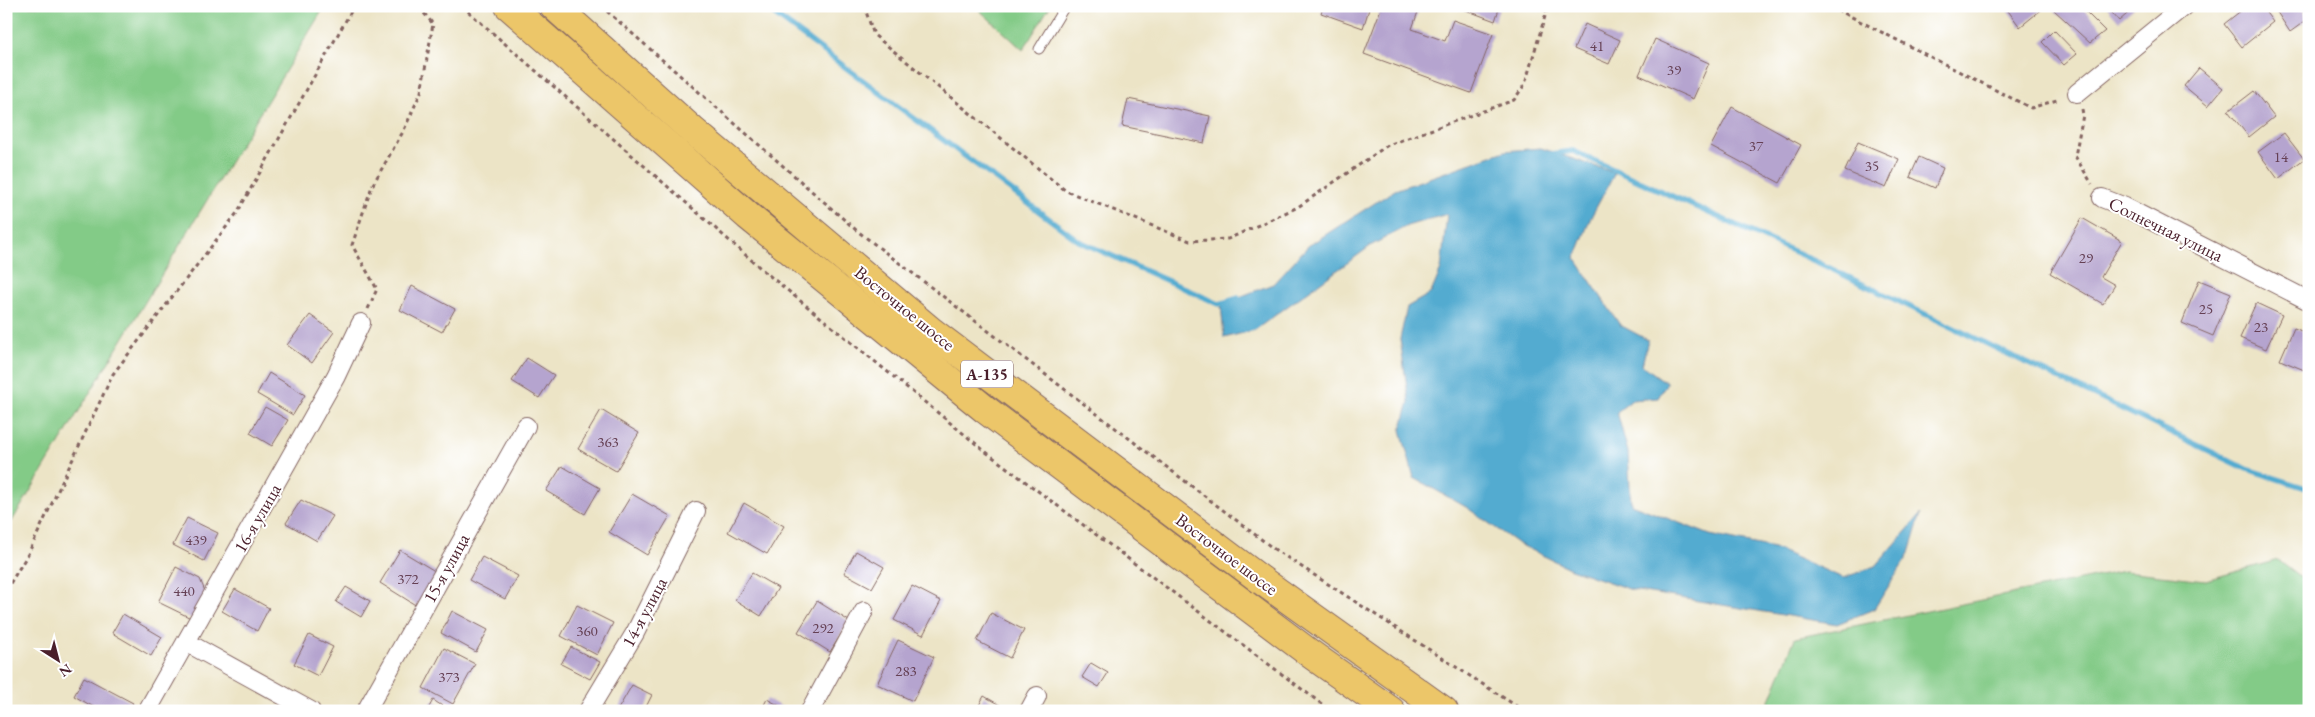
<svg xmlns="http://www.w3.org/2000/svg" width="2315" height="717" font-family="'EB Garamond',serif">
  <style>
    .green { fill: #83cb87; stroke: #667559 }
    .water { fill: #53abd0; stroke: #4e657e }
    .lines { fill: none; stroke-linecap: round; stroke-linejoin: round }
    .stream { stroke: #53abd0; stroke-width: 5.5 }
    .building { fill: #b5a4cf }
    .service-casing { stroke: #836461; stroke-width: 11 }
    .minor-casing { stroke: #836461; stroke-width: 20 }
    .trunk-casing { stroke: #836461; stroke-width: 30 }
    .path { stroke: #836461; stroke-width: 3; stroke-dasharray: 4 4; stroke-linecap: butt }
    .service { stroke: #fff; stroke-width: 9 }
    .minor { stroke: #fff; stroke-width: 18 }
    .trunk { stroke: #ecc669; stroke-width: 28 }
    .labels { text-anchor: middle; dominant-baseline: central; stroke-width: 4; stroke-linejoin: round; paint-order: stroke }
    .number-label { font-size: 15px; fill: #654054 }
    .shield { fill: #fff; stroke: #80626b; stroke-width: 1 }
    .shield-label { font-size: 16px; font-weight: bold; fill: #4a1f2b }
    .street-label { font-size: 18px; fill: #4a1f2b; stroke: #fff }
  </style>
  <rect width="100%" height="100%" fill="#fff"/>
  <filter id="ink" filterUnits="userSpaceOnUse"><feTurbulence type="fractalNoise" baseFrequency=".02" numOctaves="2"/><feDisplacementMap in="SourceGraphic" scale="10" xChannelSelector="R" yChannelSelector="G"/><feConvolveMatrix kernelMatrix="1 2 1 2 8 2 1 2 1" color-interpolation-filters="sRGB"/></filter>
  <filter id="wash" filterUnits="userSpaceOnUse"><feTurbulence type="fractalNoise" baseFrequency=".0096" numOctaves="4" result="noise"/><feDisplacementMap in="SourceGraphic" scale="20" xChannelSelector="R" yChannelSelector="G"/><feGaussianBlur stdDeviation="1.12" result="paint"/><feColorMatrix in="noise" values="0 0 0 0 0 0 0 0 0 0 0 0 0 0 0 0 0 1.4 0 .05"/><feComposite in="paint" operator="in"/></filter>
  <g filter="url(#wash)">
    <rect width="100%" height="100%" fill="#ece4c6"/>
    <g class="green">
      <path d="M6 6H325L6 531Z"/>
      <path d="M975 6H1050L1023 50Z"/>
      <path d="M2278 560 2309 584V711H1773L1768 705 1795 638 2124 571 2206 580Z"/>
    </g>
    <path class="water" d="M1541 148 1615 173 1591 217 1575 258 1620 325 1648 340 1642 365 1667 383 1658 398 1632 400 1617 412 1628 452 1631 504 1710 535 1774 548 1843 578 1876 566 1921 514 1908 556 1874 609 1837 624 1632 590 1571 569 1517 543 1466 507 1414 478 1401 430 1409 402 1400 339 1407 307 1431 293 1441 269 1447 214 1407 226 1372 245 1255 330 1224 338 1221 304 1273 284 1308 246 1395 190 1505 151Z"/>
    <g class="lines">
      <g class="stream">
        <path d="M763 6 1079 241 1219 304 1238 298"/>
        <path d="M1551 154 1573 151 1819 263 2247 469 2309 489"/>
      </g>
    </g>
    <g id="blocks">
      <g class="building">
        <path d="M1324 6H1370L1363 28 1321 13Z"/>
        <path d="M1382 6H1420L1412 29 1445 41 1453 20 1493 34 1471 93 1364 54Z"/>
        <path d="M1455 6H1500L1495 21Z"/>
        <path d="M2009 6H2046L2020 27 2006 8Z"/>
        <path d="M2058 6H2080L2105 31 2090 43 2054 10Z"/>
        <path d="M2106 6H2132L2134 8 2119 21Z"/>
        <path d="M2247 6H2261L2273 22 2242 47 2224 24Z"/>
        <path d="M2273 6H2300L2308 19 2290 32Z"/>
        <path d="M1585 24 1620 40 1609 64 1574 49Z"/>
        <path d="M2054 30 2077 54 2064 65 2042 42Z"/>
        <path d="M1655 39 1709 63 1693 99 1639 75Z"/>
        <path d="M2199 68 2223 88 2208 106 2184 86Z"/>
        <path d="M2254 91 2274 117 2249 137 2228 111Z"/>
        <path d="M1128 99 1210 116 1204 143 1122 126Z"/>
        <path d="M1732 107 1801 145 1780 183 1711 146Z"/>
        <path d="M2284 133 2304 159 2278 179 2258 152Z"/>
        <path d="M1858 142 1899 159 1886 188 1845 171Z"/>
        <path d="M1919 157 1943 168 1935 188 1910 177Z"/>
        <path d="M2082 218 2122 241 2101 277 2115 285 2103 304 2050 273Z"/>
        <path d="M2199 280 2231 293 2213 336 2182 323Z"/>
        <path d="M412 286 455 309 442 332 400 310Z"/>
        <path d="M2256 303 2282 315 2266 349 2240 338Z"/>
        <path d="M310 315 334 332 312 363 287 345Z"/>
        <path d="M2294 328 2309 334V372L2280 360Z"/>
        <path d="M527 358 554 375 539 398 512 381Z"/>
        <path d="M269 373 305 395 293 415 257 394Z"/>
        <path d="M265 407 288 420 272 446 250 433Z"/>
        <path d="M601 410 639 433 616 471 578 449Z"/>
        <path d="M562 466 600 488 585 514 546 491Z"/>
        <path d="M632 494 670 516 647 555 609 532Z"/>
        <path d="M301 500 333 516 317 541 286 523Z"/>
        <path d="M744 503 784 526 767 554 728 532Z"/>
        <path d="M187 518 218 533 204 561 173 545Z"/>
        <path d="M400 550 438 573 417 606 380 583Z"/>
        <path d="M856 551 884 567 872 588 844 573Z"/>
        <path d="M482 557 518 576 505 599 469 580Z"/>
        <path d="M176 567 200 579 209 601 199 622 158 602Z"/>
        <path d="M752 573 778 588 761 616 735 600Z"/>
        <path d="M912 586 941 601 923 635 894 620Z"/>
        <path d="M346 587 370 601 361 617 336 602Z"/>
        <path d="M235 589 269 608 257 631 222 611Z"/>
        <path d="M817 601 849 621 830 652 798 632Z"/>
        <path d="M577 605 613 623 597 655 561 636Z"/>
        <path d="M452 611 488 630 476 652 441 633Z"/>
        <path d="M991 613 1024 630 1010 658 977 641Z"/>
        <path d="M123 614 162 637 151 656 112 633Z"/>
        <path d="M309 635 333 647 318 676 294 664Z"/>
        <path d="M898 640 934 657 913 701 877 684Z"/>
        <path d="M571 647 600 662 590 679 561 664Z"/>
        <path d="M444 648 475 664 453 704 423 688Z"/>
        <path d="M1091 663 1108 673 1099 687 1082 677Z"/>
        <path d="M84 677 133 703 128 711H101L74 696Z"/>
        <path d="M632 685 652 695 644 711H617Z"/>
        <path d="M984 696 1010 711H976Z"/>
        <path d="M767 699 789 711H761Z"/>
        <path d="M433 700 450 711H427Z"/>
      </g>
    </g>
  </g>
  <g filter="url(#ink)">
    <use href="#blocks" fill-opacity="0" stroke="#836461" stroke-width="1"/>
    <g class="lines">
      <g class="service-casing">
        <path id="service" d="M1039 49 1065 6"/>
      </g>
      <g class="minor-casing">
        <g id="minor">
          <path d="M2077 93 2184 6"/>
          <path d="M2102 198 2125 207 2309 301"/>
          <path d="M186 642 311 711"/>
          <path d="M147 711 336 376 361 323"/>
          <path d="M366 711 526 426"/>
          <path d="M588 711 635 633 696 511"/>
          <path d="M810 711 864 611"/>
          <path d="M1029 711 1037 696"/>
        </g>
      </g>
      <g class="trunk-casing">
        <g id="trunk">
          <path d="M509 6 748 216 986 410 1312 655 1391 711"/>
          <path d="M554 6 692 130 931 331 1261 580 1444 711"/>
        </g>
      </g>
      <g class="path">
        <path d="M462 6 765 272 986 452 1331 711"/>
        <path d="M601 6 856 230 1274 549 1524 711"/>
        <path d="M864 6 874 35 1066 191 1190 241 1228 239 1298 207 1388 145 1514 100 1525 84 1548 6"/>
        <path d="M1830 6 2031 108 2060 99"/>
        <path d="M2082 109 2083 115 2075 156 2092 184"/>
        <path d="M368 309 377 289 352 245 372 186 404 130 421 92 433 24 418 6"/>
        <path d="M6 590 28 554 113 374 237 213 354 6"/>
      </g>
      <use href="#service" class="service"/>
      <use href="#minor" class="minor"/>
      <use href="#trunk" class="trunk"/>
    </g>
  </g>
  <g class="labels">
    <g class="number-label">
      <text x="1597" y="45">41</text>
      <text x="1674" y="69">39</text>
      <text x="1756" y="145">37</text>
      <text x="2281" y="156">14</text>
      <text x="1872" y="165">35</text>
      <text x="2086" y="257">29</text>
      <text x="2206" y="308">25</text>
      <text x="2261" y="326">23</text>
      <text x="608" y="441">363</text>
      <text x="196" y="539">439</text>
      <text x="408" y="578">372</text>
      <text x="184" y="590">440</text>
      <text x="823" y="627">292</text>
      <text x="587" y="630">360</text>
      <text x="906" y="670">283</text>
      <text x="449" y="676">373</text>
    </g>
    <rect class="shield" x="961" y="360.5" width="52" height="27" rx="4"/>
    <g class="shield-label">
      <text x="987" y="374">А-135</text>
    </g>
    <g class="street-label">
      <text transform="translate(2166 229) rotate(26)">Солнечная улица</text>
      <text transform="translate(905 308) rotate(39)">Восточное шоссе</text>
      <text transform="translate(257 518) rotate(-60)">16-я улица</text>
      <text transform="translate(1227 554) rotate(37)">Восточное шоссе</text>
      <text transform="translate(446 568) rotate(-61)">15-я улица</text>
      <text transform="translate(644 612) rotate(-62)">14-я улица</text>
    </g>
  </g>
  <rect width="2315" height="717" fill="none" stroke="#fff" stroke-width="25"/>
  <g transform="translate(58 660) rotate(144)" stroke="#ffffff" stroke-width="4" paint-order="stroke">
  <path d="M0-4L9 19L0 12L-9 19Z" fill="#4a1f2b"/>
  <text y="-8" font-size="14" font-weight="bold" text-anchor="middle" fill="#4a1f2b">N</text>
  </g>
</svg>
